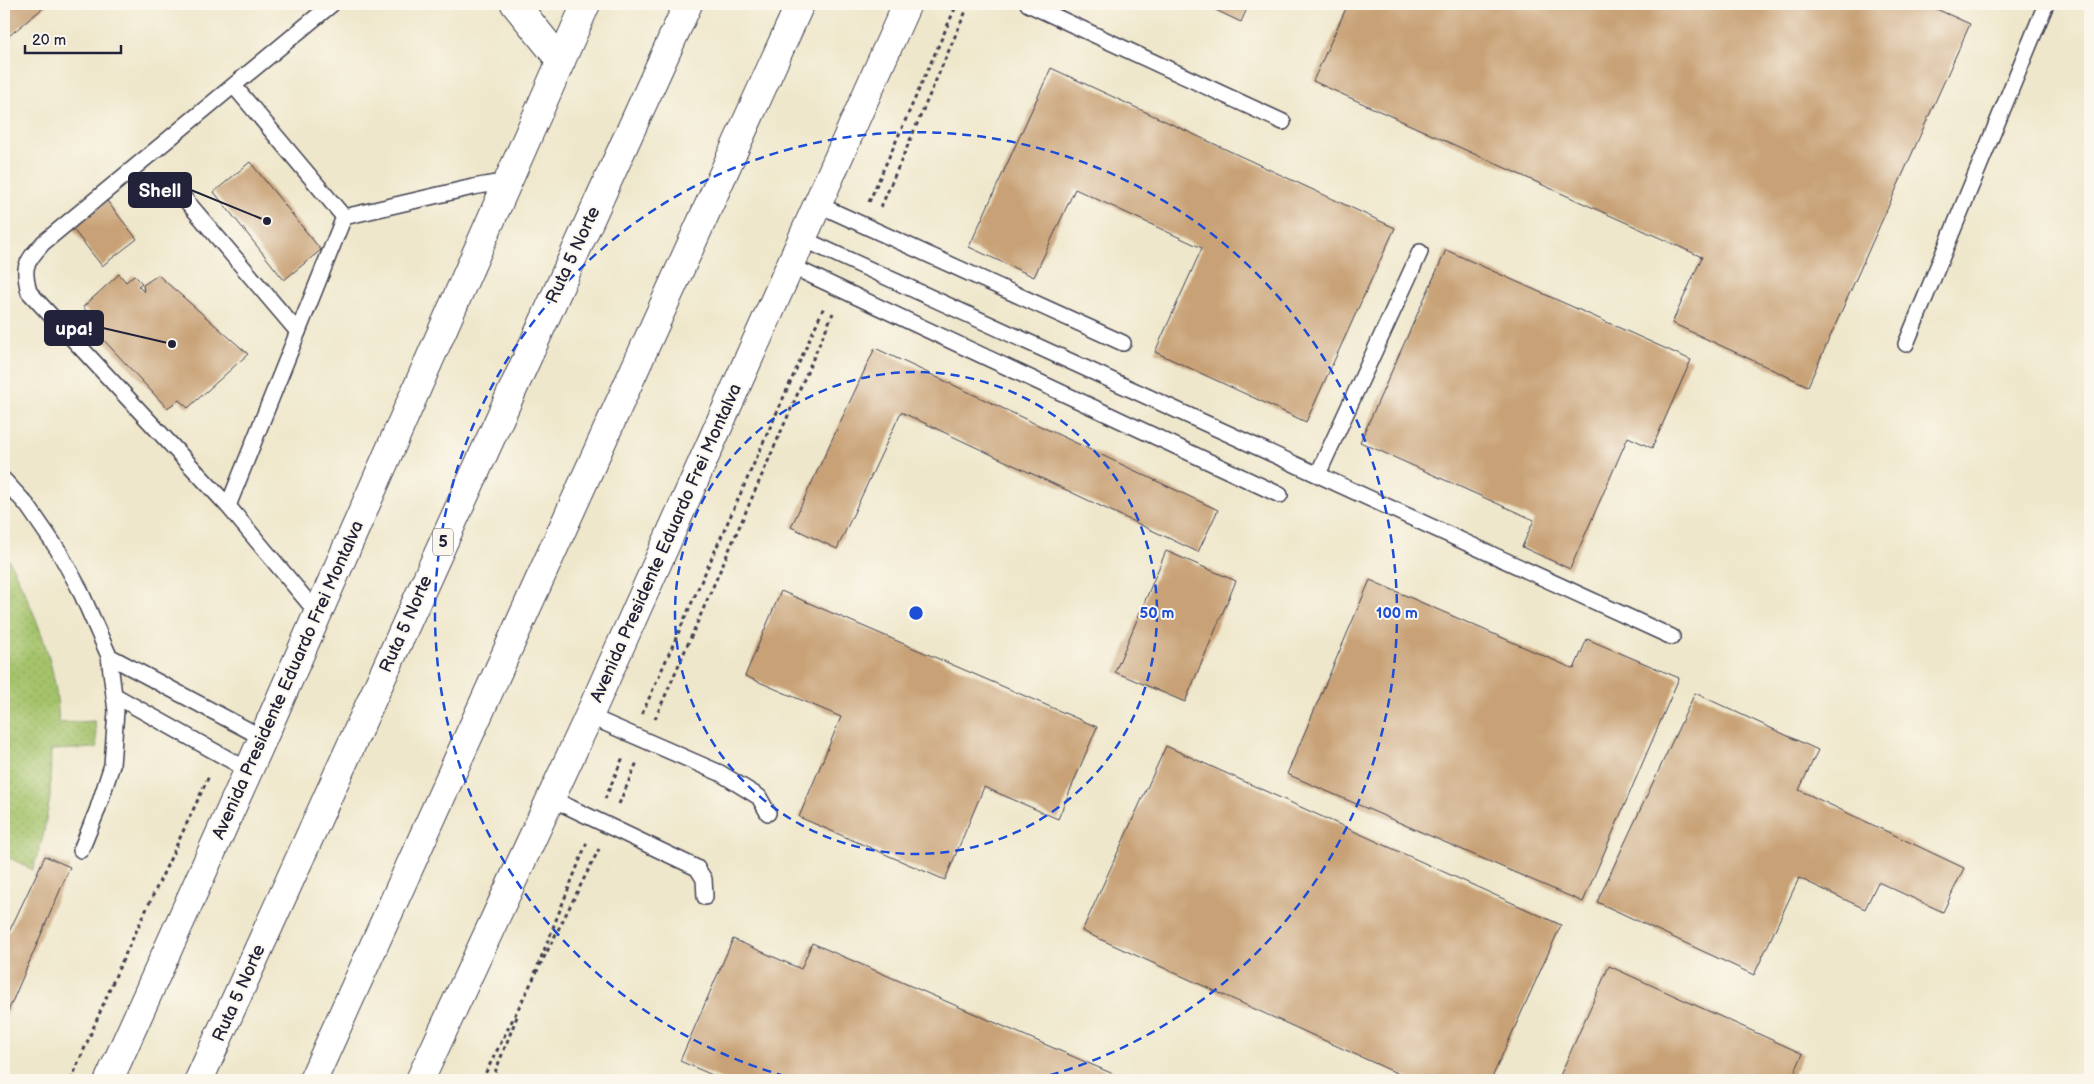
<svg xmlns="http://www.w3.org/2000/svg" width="2094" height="1084" font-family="'Balsamiq Sans',sans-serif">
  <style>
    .grass { fill: url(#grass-dots); stroke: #637253 }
    .building { fill: #c8a176 }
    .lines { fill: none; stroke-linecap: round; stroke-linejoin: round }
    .lane-casing { stroke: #414051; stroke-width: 18 }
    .street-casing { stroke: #414051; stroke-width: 30 }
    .secondary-casing { stroke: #414051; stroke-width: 30 }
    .highway-casing { stroke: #414051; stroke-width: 30 }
    .path { stroke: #414051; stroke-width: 3; stroke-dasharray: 4 4; stroke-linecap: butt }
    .lane { stroke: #fff; stroke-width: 15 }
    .street { stroke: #fff; stroke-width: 28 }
    .secondary { stroke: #fff; stroke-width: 28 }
    .highway { stroke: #fff; stroke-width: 28 }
    .ring { fill: none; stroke: #1d4ed8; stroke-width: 2.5; stroke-dasharray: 9 6 }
    .labels { text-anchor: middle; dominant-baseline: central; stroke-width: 4; stroke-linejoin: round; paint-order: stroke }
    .shield { fill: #fbf7ec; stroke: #636270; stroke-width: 1 }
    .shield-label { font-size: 16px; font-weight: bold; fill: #22223b }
    .street-label { font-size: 18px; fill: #22223b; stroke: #fbf7ec }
    .centre { fill: #1d4ed8; stroke: #fbf7ec; stroke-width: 2.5 }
    .ring-label { font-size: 15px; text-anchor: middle; font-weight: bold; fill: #1d4ed8; stroke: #fbf7ec; stroke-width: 4; stroke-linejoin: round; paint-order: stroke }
    .leader { fill: none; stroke: #22223b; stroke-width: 2 }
    .callout-dot { fill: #22223b; stroke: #fbf7ec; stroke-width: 2 }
    .callout { fill: #22223b; stroke: #22223b; stroke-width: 2 }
    .callout-label { font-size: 19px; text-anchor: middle; font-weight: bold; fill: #fff }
  </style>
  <defs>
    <pattern id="grass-dots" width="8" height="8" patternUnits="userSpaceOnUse" patternTransform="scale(1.25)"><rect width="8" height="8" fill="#a4c36b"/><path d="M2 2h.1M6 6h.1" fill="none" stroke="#8da75e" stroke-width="1.8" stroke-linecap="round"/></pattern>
  </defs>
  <rect width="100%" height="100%" fill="#fbf7ec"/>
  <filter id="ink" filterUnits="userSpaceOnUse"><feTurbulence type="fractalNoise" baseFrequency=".02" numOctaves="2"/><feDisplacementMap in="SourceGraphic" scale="10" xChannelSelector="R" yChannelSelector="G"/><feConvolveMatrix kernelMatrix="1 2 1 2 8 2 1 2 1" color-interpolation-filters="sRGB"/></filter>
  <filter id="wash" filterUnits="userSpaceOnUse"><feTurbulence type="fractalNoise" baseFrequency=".0096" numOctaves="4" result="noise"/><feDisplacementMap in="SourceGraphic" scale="20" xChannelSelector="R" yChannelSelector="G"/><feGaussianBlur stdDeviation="1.12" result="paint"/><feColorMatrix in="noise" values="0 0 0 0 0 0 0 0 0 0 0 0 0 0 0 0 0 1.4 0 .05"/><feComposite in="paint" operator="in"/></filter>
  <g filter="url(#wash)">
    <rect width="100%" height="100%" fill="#efe7cb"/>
    <path class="grass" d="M9 560C29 600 47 640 55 684 57 697 58 710 59 723L95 721 97 748 51 750 50 798 43 836 33 870 4 855V564Z"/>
    <g id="blocks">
      <g class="building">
        <path d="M4 4H48L4 40Z"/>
        <path d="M1203 4H1249L1241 22Z"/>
        <path d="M1348 4H1925L1970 24 1808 386 1672 323 1702 257 1313 81Z"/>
        <path d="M1051 68 1395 228 1306 422 1155 352 1202 248 1075 189 1034 277 969 247Z"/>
        <path d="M250 162 321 250 284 280 214 192Z"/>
        <path d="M107 201 137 239 102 266 72 228Z"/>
        <path d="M1446 250 1691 360 1652 448 1628 437 1570 569 1522 547 1534 520 1360 442Z"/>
        <path d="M119 274 126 282 134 275 142 283 138 286 144 292 143 285 158 275 248 354 188 408 179 400 167 408 99 335 104 330 83 307Z"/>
        <path d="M875 348 1218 510 1198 552 901 412 837 549 791 527Z"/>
        <path d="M1166 551 1236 581 1185 702 1115 672Z"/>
        <path d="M1370 580 1574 669 1587 639 1679 678 1583 902 1287 774Z"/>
        <path d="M781 591 1097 727 1058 819 984 787 945 880 799 817 841 717 745 676Z"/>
        <path d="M1695 693 1818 750 1799 790 1964 868 1943 912 1878 882 1865 909 1799 878 1754 975 1597 902Z"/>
        <path d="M1166 746 1561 925 1491 1080H1412L1082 931Z"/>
        <path d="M45 856 70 867 4 1021V930L9 932Z"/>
        <path d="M733 939 801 969 812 943 1127 1080H724L680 1061Z"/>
        <path d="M1609 966 1803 1054 1791 1080H1558Z"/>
      </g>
    </g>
  </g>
  <g filter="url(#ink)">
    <use href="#blocks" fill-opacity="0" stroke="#414051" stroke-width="1"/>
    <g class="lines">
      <g class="lane-casing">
        <g id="lane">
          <path d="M1028 4 1283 122"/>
          <path d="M234 86 344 217"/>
          <path d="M184 198 298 332"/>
          <path d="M817 204 1123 343"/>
          <path d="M344 217 473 187 508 181"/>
          <path d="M801 238 1672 637"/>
          <path d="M789 265 1280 495"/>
          <path d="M1906 344 2046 4"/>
          <path d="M1318 474 1420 252"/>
          <path d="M4 480 27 505 58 550 79 588 109 656 116 711 112 765 97 811 81 850"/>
          <path d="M228 506 344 217"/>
          <path d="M318 614 228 506 29 292C22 265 26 263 43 243L332 4"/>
          <path d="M109 656 263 738"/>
          <path d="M114 695 248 770"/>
          <path d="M589 716 720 773 759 797 768 813"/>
          <path d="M550 798 697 868 704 879 705 897"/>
        </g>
      </g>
      <g class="street-casing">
        <path id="street" d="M515 4 561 61"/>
      </g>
      <g class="secondary-casing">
        <g id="secondary">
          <path d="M109 1080 263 738 586 4"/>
          <path d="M420 1080 589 716 907 4"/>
        </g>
      </g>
      <g class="highway-casing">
        <g id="highway">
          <path d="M199 1080 688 4"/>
          <path d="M313 1080 800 4"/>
        </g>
      </g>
      <g class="path">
        <path d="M869 202 957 4"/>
        <path d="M881 207 969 4"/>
        <path d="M642 714 824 307"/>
        <path d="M655 719 833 313"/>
        <path d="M605 799 623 757"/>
        <path d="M619 804 637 762"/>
        <path d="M535 973 587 842"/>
        <path d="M71 1080 118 970 209 776"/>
        <path d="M482 1080 599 849"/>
        <path d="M492 1080 518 1014"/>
      </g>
      <use href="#lane" class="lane"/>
      <use href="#street" class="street"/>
      <use href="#secondary" class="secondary"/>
      <use href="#highway" class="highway"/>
    </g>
  </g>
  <g class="ring">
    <circle cx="916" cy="613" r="241"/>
    <path d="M800 1080A481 481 0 1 1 1032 1080"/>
  </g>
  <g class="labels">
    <rect class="shield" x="433" y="528.5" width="20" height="27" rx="4"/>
    <g class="shield-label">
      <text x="443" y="542">5</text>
    </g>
    <g class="street-label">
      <text transform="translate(573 255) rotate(-65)">Ruta 5 Norte</text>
      <text transform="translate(666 543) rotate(-66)">Avenida Presidente Eduardo Frei Montalva</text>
      <text transform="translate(406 624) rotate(-66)">Ruta 5 Norte</text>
      <text transform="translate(288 680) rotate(-66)">Avenida Presidente Eduardo Frei Montalva</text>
      <text transform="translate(239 993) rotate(-66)">Ruta 5 Norte</text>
    </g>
  </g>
  <circle cx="916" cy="613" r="8" class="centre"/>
  <g class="ring-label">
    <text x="1157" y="618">50 m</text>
    <text x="1397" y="618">100 m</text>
  </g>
  <path class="leader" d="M267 221L191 190M172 344L103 328"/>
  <g class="callout-dot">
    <circle cx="267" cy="221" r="5"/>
    <circle cx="172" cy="344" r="5"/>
  </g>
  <g class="callout">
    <rect x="129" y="173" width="62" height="34" rx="5"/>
    <rect x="45" y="311" width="58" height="34" rx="5"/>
  </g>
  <g class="callout-label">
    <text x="160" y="197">Shell</text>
    <text x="74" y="335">upa!</text>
  </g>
  <rect width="2094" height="1084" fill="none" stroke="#fbf7ec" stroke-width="20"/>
  <path d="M25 45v8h96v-8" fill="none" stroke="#22223b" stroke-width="2.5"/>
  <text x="32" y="45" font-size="15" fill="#22223b" stroke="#fbf7ec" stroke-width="4" paint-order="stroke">20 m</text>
</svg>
